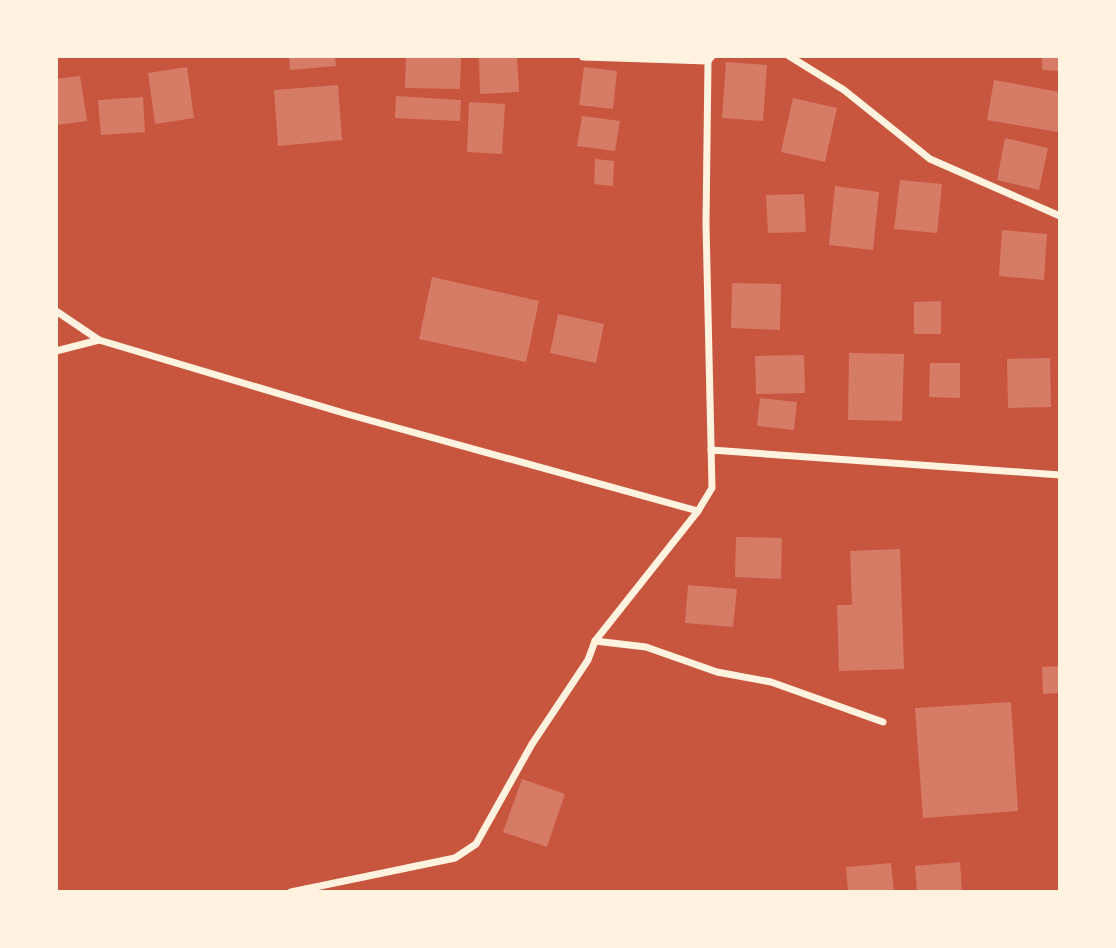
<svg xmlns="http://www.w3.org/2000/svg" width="1116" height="948" font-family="'Source Sans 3',sans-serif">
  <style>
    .building { fill: #d67c66 }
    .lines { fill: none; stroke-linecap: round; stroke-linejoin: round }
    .minor { stroke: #fff3e0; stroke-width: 7 }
  </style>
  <rect width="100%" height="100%" fill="#c8553d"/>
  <g class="building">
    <path d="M289 56H335L336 66 290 70Z"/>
    <path d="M406 56H461L460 89 405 88Z"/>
    <path d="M479 56H517L519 92 480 94Z"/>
    <path d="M1042 56H1060V71L1042 70Z"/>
    <path d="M726 62 767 65 763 121 722 118Z"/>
    <path d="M187 67 194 118 155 124 148 73Z"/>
    <path d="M584 67 617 71 613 109 579 105Z"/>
    <path d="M80 76 87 121 56 125V79Z"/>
    <path d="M994 80 1060 92V121L1058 132 987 120Z"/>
    <path d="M338 85 342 140 278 146 274 90Z"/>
    <path d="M396 96 461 100 460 121 395 118Z"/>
    <path d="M143 97 145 132 101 135 98 100Z"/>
    <path d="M793 98 837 108 825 162 781 152Z"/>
    <path d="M469 102 505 104 502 154 467 152Z"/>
    <path d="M582 116 620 121 615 151 577 146Z"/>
    <path d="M1005 138 1048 148 1039 190 997 180Z"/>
    <path d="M595 159 614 161 613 186 594 184Z"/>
    <path d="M900 180 942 184 937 233 894 229Z"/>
    <path d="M835 186 879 192 873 250 829 245Z"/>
    <path d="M804 194 806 232 768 233 766 195Z"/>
    <path d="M1002 230 1047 234 1044 280 999 276Z"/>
    <path d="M432 277 539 301 526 362 419 339Z"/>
    <path d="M732 283 781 284 780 330 731 328Z"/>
    <path d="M941 301V334H914V302Z"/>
    <path d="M558 314 604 324 596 363 550 353Z"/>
    <path d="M849 353 904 354 902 421 848 420Z"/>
    <path d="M804 355 805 393 756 394 755 356Z"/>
    <path d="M1050 358 1051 407 1008 408 1007 359Z"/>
    <path d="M930 363H960V398L929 397Z"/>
    <path d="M760 398 797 402 794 430 757 426Z"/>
    <path d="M736 537 782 538 781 579 735 577Z"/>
    <path d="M900 549 904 669 839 671 837 605H852L850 551Z"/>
    <path d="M688 585 737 589 733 627 685 623Z"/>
    <path d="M1060 666V693L1043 694 1042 667Z"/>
    <path d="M1011 702 1018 811 923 818 915 708Z"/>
    <path d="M522 779 565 794 547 847 503 832Z"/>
    <path d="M960 862 962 892H917L915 866Z"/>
    <path d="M891 863 894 892H848L846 867Z"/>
  </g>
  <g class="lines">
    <g class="minor">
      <path d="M789 56 844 90 930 159 1060 216"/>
      <path d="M583 57 708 61"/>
      <path d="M56 311 99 340 347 414 698 511"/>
      <path d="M56 351 99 340"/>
      <path d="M711 450 1060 475"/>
      <path d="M595 641 646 647 717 672 771 682 883 722"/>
      <path d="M291 892 455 858 476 844 532 744 588 660 595 641 698 511 712 488 706 224 708 61 712 56"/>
    </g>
  </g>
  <rect width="1116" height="948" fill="none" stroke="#fff3e0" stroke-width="116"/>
</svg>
